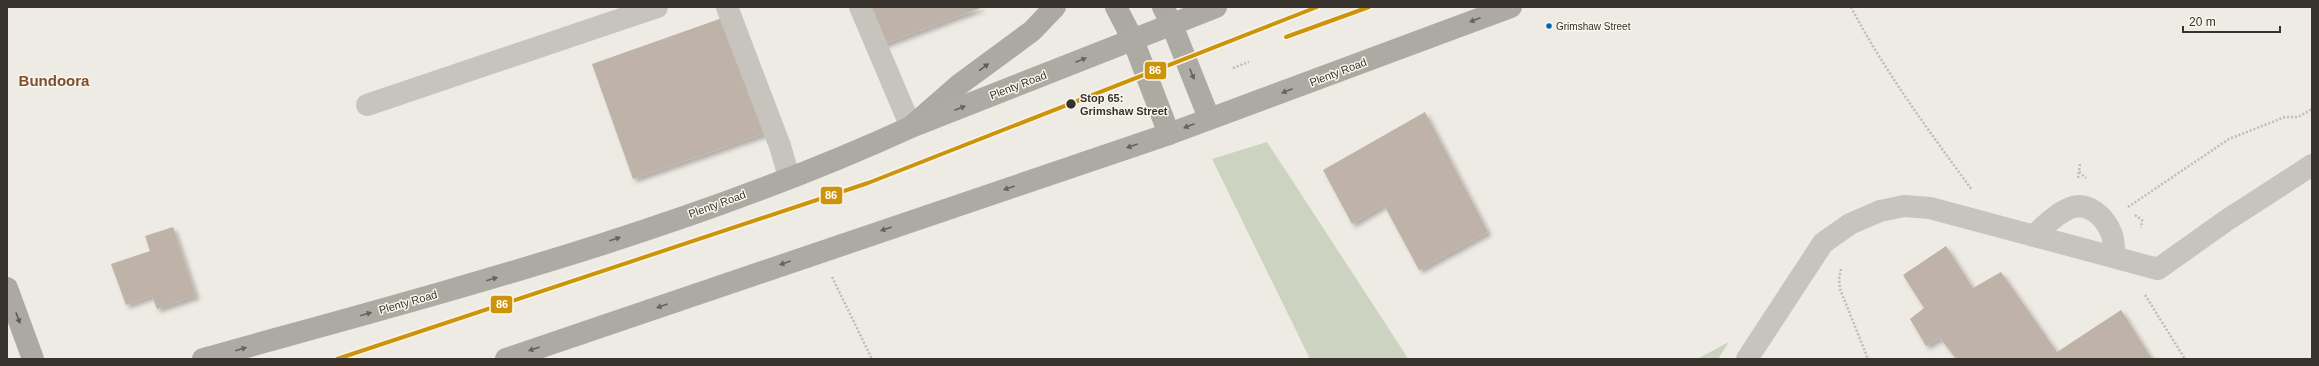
<svg xmlns="http://www.w3.org/2000/svg" width="2319" height="366" font-family="Arial,sans-serif">
  <style>
    .green { fill: #ccd3c0 }
    .building { fill: #bfb3a9; filter: url(#shadow) }
    .lines { fill: none; stroke-linecap: round; stroke-linejoin: round }
    .path { stroke: #bfbcb6; stroke-width: 2.5; stroke-dasharray: 2 2; stroke-linecap: butt }
    .minor { stroke: #c7c3bd; stroke-width: 22 }
    .major { stroke: #aca8a2; stroke-width: 22 }
    .highway { stroke: #adaaa3; stroke-width: 22 }
    .tram-1-casing { stroke: #f9f6ee; stroke-width: 7 }
    .tram-1 { stroke: #cd940b; stroke-width: 4 }
    .oneway { fill: #67625c }
    .oneway2 { fill: #615b55 }
    .bus-dot { fill: #0065bd; stroke: #f9f6ee; stroke-width: 1.5 }
    .stop-dot { fill: #38322c; stroke: #f9f6ee; stroke-width: 1.5 }
    .labels { text-anchor: middle; dominant-baseline: central; stroke-width: 3; stroke-linejoin: round; paint-order: stroke }
    .bus-label { font-size: 10px; fill: #38322c; stroke: #f9f6ee; text-anchor: start }
    .street-label { font-size: 11px; fill: #38322c; stroke: #f9f6ee }
    .stop-label { font-size: 11px; font-weight: bold; fill: #38322c; stroke: #f9f6ee; text-anchor: start }
    .district-label { font-size: 15px; font-weight: bold; fill: #7e4f2e; stroke: #f9f6ee }
    .line-badge { stroke: #f9f6ee; stroke-width: 1.5 }
    .badge-label { font-size: 11px; text-anchor: middle; font-weight: bold; fill: #fff }
  </style>
  <defs>
    <filter id="shadow"><feDropShadow dx="3.5" dy="3.5" stdDeviation="2" flood-color="#0004"/></filter>
  </defs>
  <rect width="100%" height="100%" fill="#eeebe4"/>
  <g class="green">
    <path d="M1267 142 1404 352 1408 359H1310L1212 159Z"/>
    <path d="M1729 342 1718 359H1697Z"/>
  </g>
  <g class="building">
    <path d="M864 7H983L879 46Z"/>
    <path d="M728 16 769 132 633 179 592 64Z"/>
    <path d="M1425 112 1488 232 1419 270 1384 205 1352 224 1323 170Z"/>
    <path d="M173 227 196 296 157 309 152 296 126 305 111 264 150 251 145 236Z"/>
    <path d="M1946 246 1973 288 2001 272 2057 352 2121 310 2152 359H1956L1940 338 1926 346 1910 319 1924 308 1903 275Z"/>
  </g>
  <g class="lines">
    <g class="path">
      <path d="M1851 7C1885 72 1929 131 1972 190"/>
      <path d="M1233 68 1249 62"/>
      <path d="M2079 172 2086 178"/>
      <path d="M2078 178 2080 164"/>
      <path d="M2128 207 2229 139 2285 117H2298L2312 109"/>
      <path d="M2135 215 2142 220 2141 228"/>
      <path d="M1841 269 1839 279 1840 289 1868 359"/>
      <path d="M832 277 872 359"/>
      <path d="M2145 295 2185 359"/>
    </g>
    <g class="minor">
      <path d="M727 7 780 146 789 177"/>
      <path d="M860 7 911 127"/>
      <path d="M367 105 657 7"/>
      <path d="M2034 236C2044 226 2055 215 2068 209 2088 199 2106 218 2112 235 2114 242 2114 250 2115 257"/>
      <path d="M1747 359 1823 243 1850 224 1880 211 1904 206 1930 208 2158 269 2227 220 2312 165"/>
    </g>
    <g class="major">
      <path d="M1116 7 1133 40"/>
      <path d="M1163 7 1172 25"/>
      <path d="M913 125 960 84 1032 31 1055 7"/>
      <path d="M7 288 33 359"/>
    </g>
    <g class="highway">
      <path d="M1172 25 1209 118"/>
      <path d="M1133 40 1169 134"/>
      <path d="M203 359C440 293 687 230 911 127L1216 7"/>
      <path d="M506 359 1169 134 1511 7"/>
    </g>
    <g class="tram-1-casing">
      <g id="tram-1">
        <path d="M1286 37 1369 7"/>
        <path d="M337 359 868 183 1317 7"/>
      </g>
    </g>
    <use href="#tram-1" class="tram-1"/>
  </g>
  <defs><path id="oneway-solid" d="M-6-.8H1V-3.2L6.5 0L1 3.2V.8H-6Z"/></defs>
  <g class="oneway">
    <use href="#oneway-solid" transform="translate(1475 20) rotate(159)"/>
    <use href="#oneway-solid" transform="translate(1081 60) rotate(-22)"/>
    <use href="#oneway-solid" transform="translate(1192 74) rotate(68)"/>
    <use href="#oneway-solid" transform="translate(1287 91) rotate(159)"/>
    <use href="#oneway-solid" transform="translate(960 108) rotate(-21)"/>
    <use href="#oneway-solid" transform="translate(1189 126) rotate(159)"/>
    <use href="#oneway-solid" transform="translate(1132 146) rotate(161)"/>
    <use href="#oneway-solid" transform="translate(1009 188) rotate(161)"/>
    <use href="#oneway-solid" transform="translate(886 229) rotate(161)"/>
    <use href="#oneway-solid" transform="translate(615 239) rotate(-18)"/>
    <use href="#oneway-solid" transform="translate(785 263) rotate(161)"/>
    <use href="#oneway-solid" transform="translate(492 279) rotate(-16)"/>
    <use href="#oneway-solid" transform="translate(662 306) rotate(161)"/>
    <use href="#oneway-solid" transform="translate(366 314) rotate(-16)"/>
    <use href="#oneway-solid" transform="translate(241 349) rotate(-16)"/>
    <use href="#oneway-solid" transform="translate(534 349) rotate(161)"/>
  </g>
  <g class="oneway2">
    <use href="#oneway-solid" transform="translate(984 67) rotate(-36)"/>
    <use href="#oneway-solid" transform="translate(18 318) rotate(70)"/>
  </g>
  <circle class="bus-dot" cx="1549" cy="26" r="3.5"/>
  <circle class="stop-dot" cx="1071" cy="104" r="5.5"/>
  <g class="labels">
    <g class="bus-label">
      <text x="1556" y="26">Grimshaw Street</text>
    </g>
    <g class="street-label">
      <text transform="translate(1338 72) rotate(-21)">Plenty Road</text>
      <text transform="translate(1018 85) rotate(-21)">Plenty Road</text>
      <text transform="translate(717 204) rotate(-20)">Plenty Road</text>
      <text transform="translate(408 302) rotate(-16)">Plenty Road</text>
    </g>
    <g class="stop-label">
      <text x="1080" y="98">Stop 65:<tspan x="1080" dy="13">Grimshaw Street</tspan></text>
    </g>
    <g class="district-label">
      <text x="54" y="80">Bundoora</text>
    </g>
  </g>
  <g class="line-badge">
    <rect x="1144" y="61" width="23" height="19" rx="4" fill="#cd940b"/>
    <rect x="820" y="186" width="23" height="19" rx="4" fill="#cd940b"/>
    <rect x="490" y="295" width="23" height="19" rx="4" fill="#cd940b"/>
  </g>
  <g class="badge-label">
    <text x="1155" y="74">86</text>
    <text x="831" y="199">86</text>
    <text x="502" y="308">86</text>
  </g>
  <rect width="2319" height="366" fill="none" stroke="#38322c" stroke-width="16"/>
  <path d="M2183 26v6h97v-6" fill="none" stroke="#38322c" stroke-width="2"/>
  <text x="2189" y="26" font-size="12" fill="#38322c" stroke="#f9f6ee" stroke-width="3" paint-order="stroke">20 m</text>
</svg>
